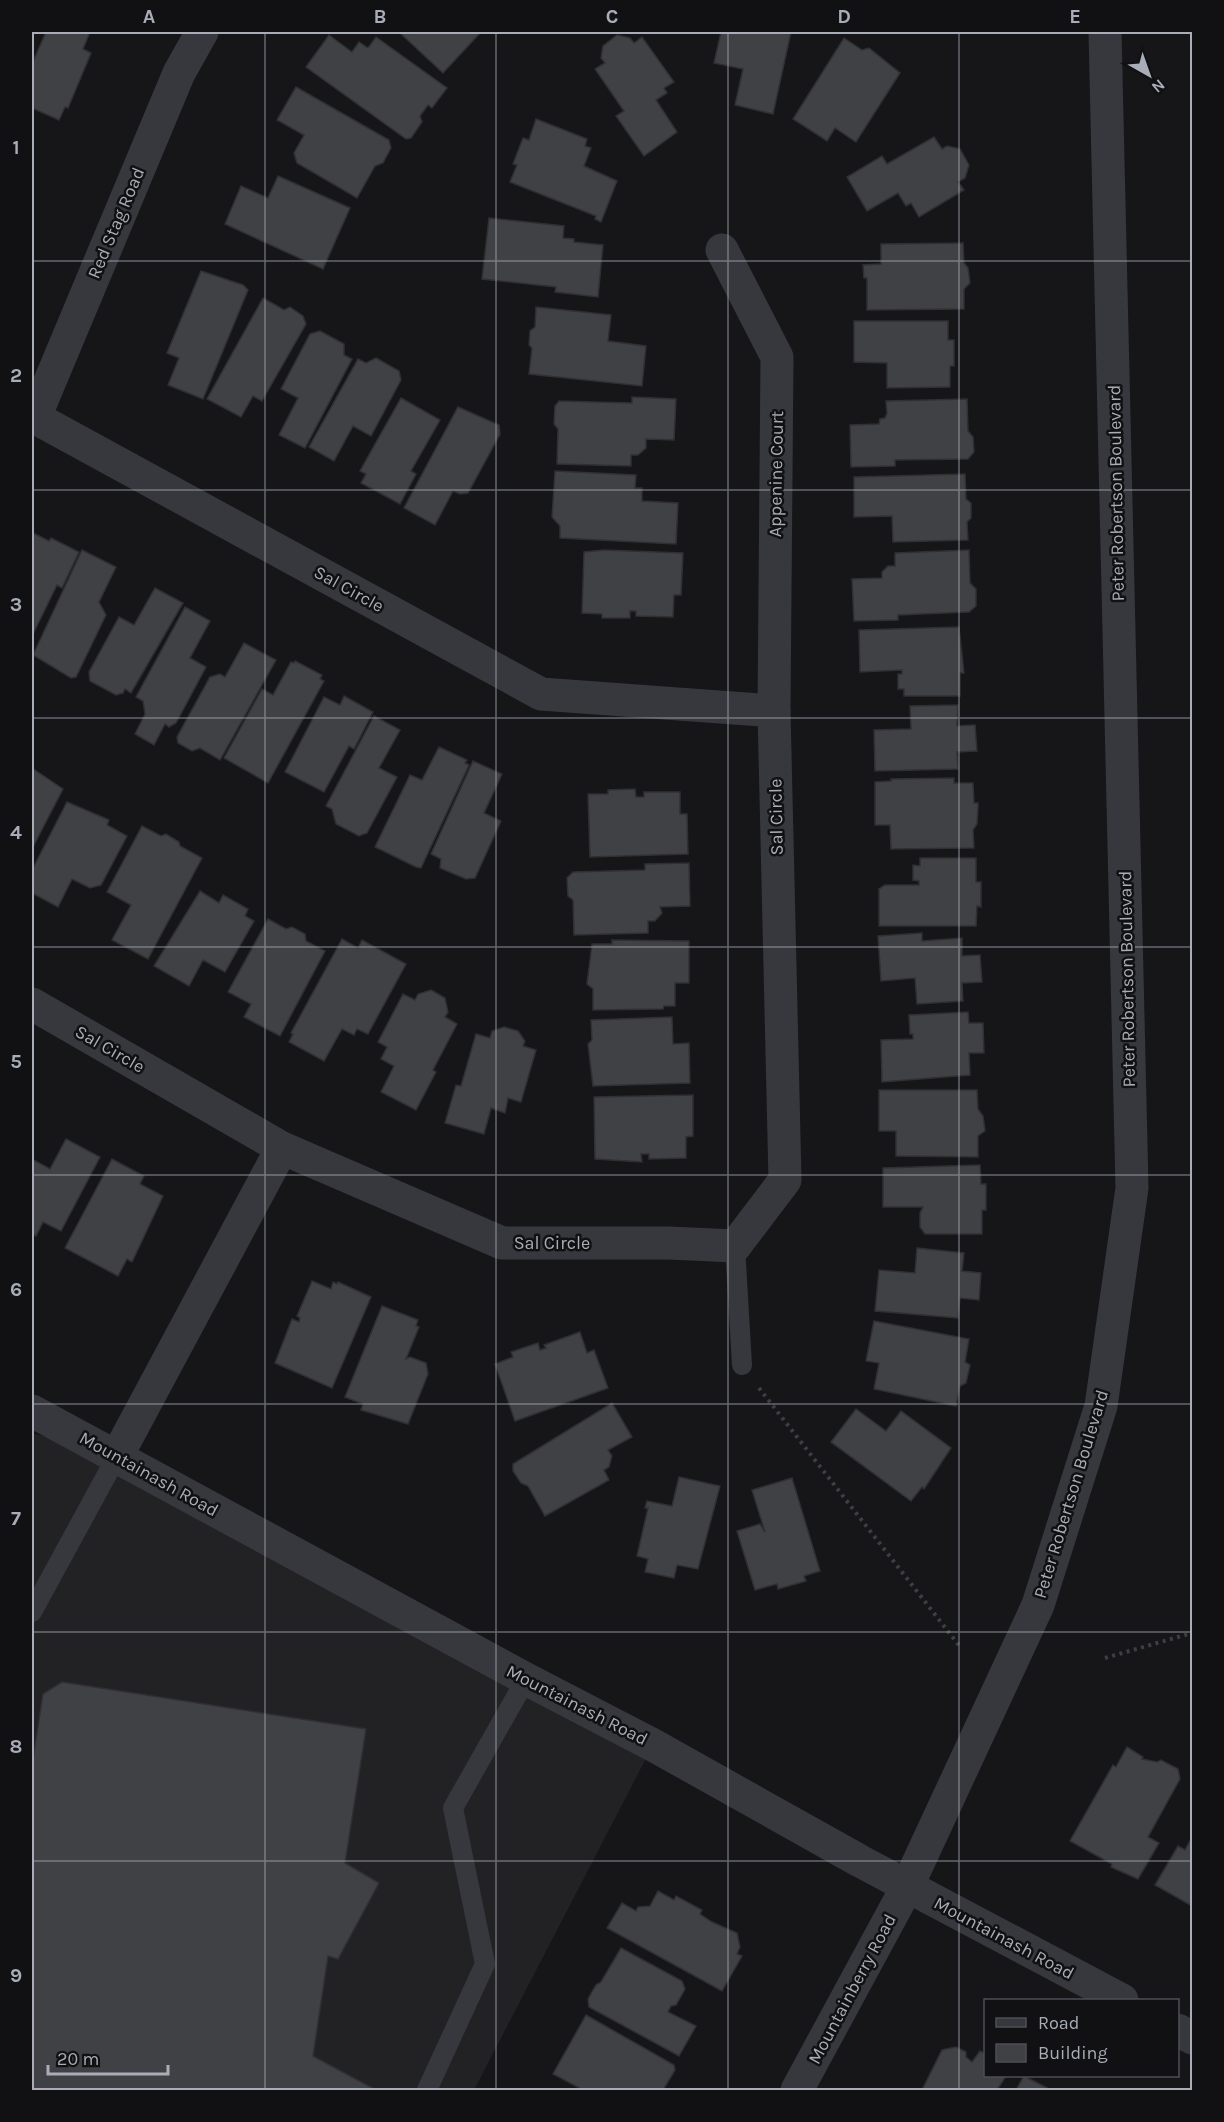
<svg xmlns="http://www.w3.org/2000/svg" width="1224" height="2122" font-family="Karla,sans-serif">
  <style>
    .built { fill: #222225 }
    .building { fill: #404145; stroke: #303034; stroke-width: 1.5 }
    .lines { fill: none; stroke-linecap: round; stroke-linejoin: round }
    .path { stroke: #3d3f44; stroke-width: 4; stroke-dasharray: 3 4.5; stroke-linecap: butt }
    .service { stroke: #37383d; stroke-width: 20 }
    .minor { stroke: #37383d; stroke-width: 33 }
    .tertiary { stroke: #37383d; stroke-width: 33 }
    .grid { fill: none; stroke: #a8adb8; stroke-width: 1.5; stroke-opacity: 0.55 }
    .labels { text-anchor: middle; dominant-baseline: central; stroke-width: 5; stroke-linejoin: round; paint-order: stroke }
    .street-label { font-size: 18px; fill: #a8adb8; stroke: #111113 }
    .neatline { fill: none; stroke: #a8adb8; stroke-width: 2 }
    .grid-label { font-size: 20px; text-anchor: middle; font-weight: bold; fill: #a8adb8 }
  </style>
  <rect width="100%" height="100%" fill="#161618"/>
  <path class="built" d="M32 1433 117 1456 653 1745 474 2090H32Z"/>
  <g class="building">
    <path d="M46 32H90L83 49 91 53 68 108 65 107 59 120 32 108V64Z"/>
    <path d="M399 32H481L443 73Z"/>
    <path d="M721 32H791L773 114 735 105 743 69 714 63Z"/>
    <path d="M329 35 352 52 359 42 368 48 376 37 447 88 432 108 428 105 420 116 422 122 411 138 406 139 306 67Z"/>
    <path d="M617 35 630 38 634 43 642 37 674 82 664 88 667 93 656 100 677 132 644 156 616 116 624 111 595 69 605 63 601 58 603 46Z"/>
    <path d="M844 38 862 50 869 48 900 73 856 142 835 128 827 141 793 119Z"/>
    <path d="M296 87 389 140 391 148 383 163 375 166 357 198 297 163 294 153 304 135 277 120Z"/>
    <path d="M536 119 587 139 585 146 591 148 584 166 617 181 601 222 595 219 596 216 510 182 517 165 513 164 523 138 529 140Z"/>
    <path d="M934 137 942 149 947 146 960 149 969 165 965 178 958 182 964 190 919 217 911 203 906 206 898 193 867 211 847 177 882 156 887 164Z"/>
    <path d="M278 176 350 208 323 269 225 224 241 186 268 198Z"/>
    <path d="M489 218 564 226 563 238 574 239V242L603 245 598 297 555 292 556 287 482 279Z"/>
    <path d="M963 243 964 263 968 268 970 283 964 289V309L867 310V278H864L863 265 881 264V244Z"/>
    <path d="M201 271 243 285 248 290 203 399 168 385 179 358 167 353Z"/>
    <path d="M263 298 284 310 290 307 303 316 306 324 262 401 253 396 241 417 207 399Z"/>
    <path d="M536 307 611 315 608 341 646 346 642 386 529 374 532 348 529 345 530 331 535 327Z"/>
    <path d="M854 321H948V340H954V366H950V387L887 388V363L854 362Z"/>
    <path d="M320 331 344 344V355L352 359 305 448 279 435 298 398 281 389 310 334Z"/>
    <path d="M376 358 399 371 401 380 371 436 353 426 334 461 309 447 358 359 366 363Z"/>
    <path d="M632 397 676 399 674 440 646 439V448L638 455H631V466L557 464 558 429 554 424 555 406 559 401 632 403Z"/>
    <path d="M401 398 440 420 411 471 416 474 400 504 361 483 366 474 360 471Z"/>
    <path d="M967 399 968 431 973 437 974 452 968 459 895 460V466L851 467 850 425 879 424 880 419 885 418 887 413 886 401Z"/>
    <path d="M458 407 499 425 500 434 468 493 460 494 453 491 435 525 404 508Z"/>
    <path d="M555 471 636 475 635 488H642V501L678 503 676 544 560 538V526L552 517Z"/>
    <path d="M965 474 966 499 971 503V518L967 522 968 540 893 542 892 516 854 517V477Z"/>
    <path d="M33 533 49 541 51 538 79 552 62 588 57 585 34 632 32 631Z"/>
    <path d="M82 550 116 567 99 602 106 615 76 677 71 678 33 655Z"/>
    <path d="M604 550 683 553 681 595H674L673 617 636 616V611H630V618H602V614L582 613 584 552Z"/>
    <path d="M969 550 970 583 976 589V606L969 612 898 615V620L854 621 852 579 882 578V572L888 566H895V553Z"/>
    <path d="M155 588 183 603 131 693 125 689 123 693 116 695 90 681 89 672 119 617 134 625Z"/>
    <path d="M185 607 210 621 190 658 206 667 176 723 169 727 165 724 154 745 135 734 145 714 143 701 136 697Z"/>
    <path d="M959 627 964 673H960V696H904V689H898V674H902V670L860 672 859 630Z"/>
    <path d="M244 643 276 660 220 760 200 748 192 751 178 743 177 737 210 677 220 674 225 677Z"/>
    <path d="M295 661 322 675 320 679 324 681 268 783 224 758 262 689 273 695 291 662 294 663Z"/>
    <path d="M344 696 373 712 354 749 349 746 324 792 285 772 324 697 340 705Z"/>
    <path d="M958 705 957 726 975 725 977 751 957 752 958 769 875 771 874 730 911 729 910 706Z"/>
    <path d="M374 716 400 730 379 768 397 777 367 833 359 836 336 824 332 809 326 806Z"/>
    <path d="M439 747 467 760 465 763 469 765 421 868 416 867 375 847 410 775 422 780Z"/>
    <path d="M473 761 502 774 484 813 501 821 475 878 466 879 440 868 441 859 431 854Z"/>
    <path d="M32 768 63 789 32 849Z"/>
    <path d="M954 778V783H973L974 803H978V807L977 824 973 830 974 848 891 849 890 825H875V782L891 781V779Z"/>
    <path d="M635 789 636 797H644V792H680V814H687L688 854 590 857 588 794H608V790Z"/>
    <path d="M67 802 109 820 107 825 127 836 101 885 90 888 72 879 58 907 32 893V870Z"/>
    <path d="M142 826 161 836 166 834 179 842 180 846 202 858 148 959 112 940 131 905 107 892Z"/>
    <path d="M920 858H976V882H981V907L977 906 976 926H879V889L885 885H919V881L913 880V865L920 866Z"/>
    <path d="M689 863 690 906 660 907 662 913 655 921H648V933L574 935 573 900 568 896 567 878 573 872 645 870V864Z"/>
    <path d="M200 891 219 903 223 895 248 909 245 916 254 921 225 972 203 960 189 986 154 966Z"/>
    <path d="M268 919 286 929 292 927 305 934 306 941 325 951 280 1036 244 1017 251 1004 228 992Z"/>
    <path d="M922 933V941L962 938V956L980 955 982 982 962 983 963 1001 917 1004 915 978 881 981 878 936Z"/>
    <path d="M342 939 358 948 362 940 406 964 368 1034 357 1029 354 1035 342 1029 324 1061 289 1042 293 1034 291 1033Z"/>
    <path d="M612 940 689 941V983H675V1006H664L663 1009 593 1010V989L587 984 592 944H612Z"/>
    <path d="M431 990 445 998 448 1012 445 1017 457 1024 433 1070 436 1072 416 1110 381 1092 394 1066 381 1059 387 1047 378 1042 403 994 415 1000 418 994Z"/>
    <path d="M968 1012 969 1023H983L984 1053H969L970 1075 882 1082 881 1040 913 1039V1034H910L909 1015Z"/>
    <path d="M672 1017 673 1044 689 1043 690 1083 593 1086 588 1044 592 1040 591 1020Z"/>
    <path d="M504 1027 518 1031 525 1041 523 1046 536 1050 521 1102 508 1098 505 1113 491 1108 484 1134 445 1123 456 1085 461 1086 476 1034 490 1038 492 1031Z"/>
    <path d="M879 1090H977L978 1109 983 1116 985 1131 978 1136V1157L896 1156V1131H879Z"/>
    <path d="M693 1095V1136L686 1137V1158L649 1159V1154H641L642 1162 595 1159 594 1097Z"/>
    <path d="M66 1139 100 1157 61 1231 43 1222 36 1236 32 1233V1159L50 1169Z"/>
    <path d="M112 1159 144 1176 140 1184 163 1196 132 1262 127 1259 118 1276 65 1248Z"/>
    <path d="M980 1165 981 1184H986V1210H982V1234H925L920 1227V1213L923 1207H883V1168Z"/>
    <path d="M917 1248 964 1253 962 1271 981 1273 979 1300 960 1298 958 1318 875 1311 879 1270 915 1273Z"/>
    <path d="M312 1281 331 1289 333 1282 337 1284 338 1282 371 1297 332 1388 275 1363 292 1319 299 1322 300 1318 297 1316Z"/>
    <path d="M382 1306 418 1320 416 1326 419 1327 406 1359 410 1357 426 1363 428 1374 408 1424 361 1410 363 1404 345 1397Z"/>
    <path d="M874 1321 969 1339 965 1362 970 1365 966 1383 960 1386 956 1406 874 1389 879 1363 866 1361Z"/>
    <path d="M580 1332 587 1353 594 1350 608 1388 515 1421 495 1364 513 1357 511 1352 538 1343 540 1350 546 1348 544 1345Z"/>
    <path d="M612 1403 632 1437 608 1450 612 1456 609 1467 604 1470 609 1480 545 1516 528 1486 521 1483 513 1471V1464Z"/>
    <path d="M856 1409 886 1431 901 1411 951 1448 924 1489 922 1487 911 1501 831 1442Z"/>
    <path d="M679 1477 720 1486 698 1569 677 1565 674 1578 645 1572 648 1559 637 1556 648 1508H645L647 1501 672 1506Z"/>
    <path d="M792 1478 820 1571 804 1576 806 1581 778 1589 777 1584 755 1590 737 1531 760 1524 765 1532 752 1490Z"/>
    <path d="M62 1682 366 1729 345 1863 379 1883 338 1959 328 1956 313 2056 376 2090H32V1765L43 1694Z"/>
    <path d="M1127 1747 1143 1757 1142 1759 1157 1762 1161 1760 1178 1769 1180 1779 1148 1837 1159 1843 1138 1879 1111 1867 1112 1864 1070 1841 1113 1765 1116 1767Z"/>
    <path d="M1192 1837V1906L1155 1885 1178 1846 1185 1850Z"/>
    <path d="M658 1891 674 1900 676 1896 702 1910 700 1914 712 1922 737 1933 740 1947 737 1954 742 1956 722 1991 607 1928 622 1903 636 1911 638 1907 650 1906Z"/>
    <path d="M621 1948 682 1981 685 1989 676 2005 671 2006 668 2012 696 2026 679 2056 589 2007 588 1999 596 1985 601 1982Z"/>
    <path d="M586 2015 674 2065 675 2070 663 2090H583L553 2074Z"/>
    <path d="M956 2047 966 2052V2057L972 2062 980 2051 986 2054V2076H1006L997 2090H922L942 2050Z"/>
    <path d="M1024 2076 1051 2090H1016Z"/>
  </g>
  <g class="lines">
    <g class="path">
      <path d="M1191 574H1192"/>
      <path d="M759 1388 961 1648"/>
      <path d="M1105 1658 1192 1633"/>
    </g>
    <g class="service">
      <path d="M735 1246 742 1365"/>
      <path d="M32 1612 117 1456"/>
      <path d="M427 2090 485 1964 453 1808 526 1679"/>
    </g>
    <g class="minor">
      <path d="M722 250 777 357 774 711"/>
      <path d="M32 416 541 694 774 711 785 1180 735 1246 669 1243H502L282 1148 32 1004"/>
      <path d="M35 417 179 73 202 32"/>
      <path d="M117 1456 282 1148"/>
      <path d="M797 2090 907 1887"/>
    </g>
    <g class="tertiary">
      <path d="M32 1411 526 1679 653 1745 860 1861 1122 2000"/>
      <path d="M907 1887 1038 1605 1101 1406 1132 1188 1105 32"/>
      <path d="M1178 2030 1192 2038"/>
    </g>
  </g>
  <path class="grid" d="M265 32V2090M496 32V2090M728 32V2090M959 32V2090M32 261H1192M32 490H1192M32 718H1192M32 947H1192M32 1175H1192M32 1404H1192M32 1632H1192M32 1861H1192"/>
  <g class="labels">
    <g class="street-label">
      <text transform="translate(116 223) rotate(-67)">Red Stag Road</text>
      <text transform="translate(776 474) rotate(-89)">Appenine Court</text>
      <text transform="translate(1116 493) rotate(-91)">Peter Robertson Boulevard</text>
      <text transform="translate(349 589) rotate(29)">Sal Circle</text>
      <text transform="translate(776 817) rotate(-91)">Sal Circle</text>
      <text transform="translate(1127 979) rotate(-91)">Peter Robertson Boulevard</text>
      <text transform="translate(110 1049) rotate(30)">Sal Circle</text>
      <text x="552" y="1243">Sal Circle</text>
      <text transform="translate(149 1474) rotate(29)">Mountainash Road</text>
      <text transform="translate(1071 1494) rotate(-73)">Peter Robertson Boulevard</text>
      <text transform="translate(577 1705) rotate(27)">Mountainash Road</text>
      <text transform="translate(1004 1938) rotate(28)">Mountainash Road</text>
      <text transform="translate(852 1989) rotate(-62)">Mountainberry Road</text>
    </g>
  </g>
  <rect width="1224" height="2122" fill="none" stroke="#111113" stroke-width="66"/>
  <rect x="984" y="1999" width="195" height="78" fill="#111113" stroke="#4d4f55" stroke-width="1.5"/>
  <rect x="996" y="2018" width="30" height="9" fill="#37383d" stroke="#4d4f55" stroke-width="1.5"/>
  <text x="1038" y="2029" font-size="18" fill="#a8adb8">Road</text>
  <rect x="996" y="2044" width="30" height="18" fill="#404145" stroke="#4d4f55" stroke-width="1.5"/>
  <text x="1038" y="2059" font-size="18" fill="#a8adb8">Building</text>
  <g transform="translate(1149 75) rotate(140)" stroke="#111113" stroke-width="4.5" paint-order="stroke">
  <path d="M0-4.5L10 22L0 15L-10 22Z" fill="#a8adb8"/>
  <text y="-9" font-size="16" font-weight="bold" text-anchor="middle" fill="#a8adb8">N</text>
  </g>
  <path d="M48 2065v9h120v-9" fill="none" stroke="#a8adb8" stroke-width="3"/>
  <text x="57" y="2065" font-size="18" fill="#a8adb8" stroke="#111113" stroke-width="4.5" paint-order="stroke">20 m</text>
  <rect x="33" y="33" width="1158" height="2056" class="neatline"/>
  <g class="grid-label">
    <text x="149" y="23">A</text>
    <text x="380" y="23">B</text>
    <text x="612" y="23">C</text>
    <text x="844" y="23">D</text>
    <text x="1075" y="23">E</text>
    <text x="16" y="154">1</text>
    <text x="16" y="382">2</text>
    <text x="16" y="611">3</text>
    <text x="16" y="839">4</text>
    <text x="16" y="1068">5</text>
    <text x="16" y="1296">6</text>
    <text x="16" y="1525">7</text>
    <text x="16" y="1753">8</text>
    <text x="16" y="1982">9</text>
  </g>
</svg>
